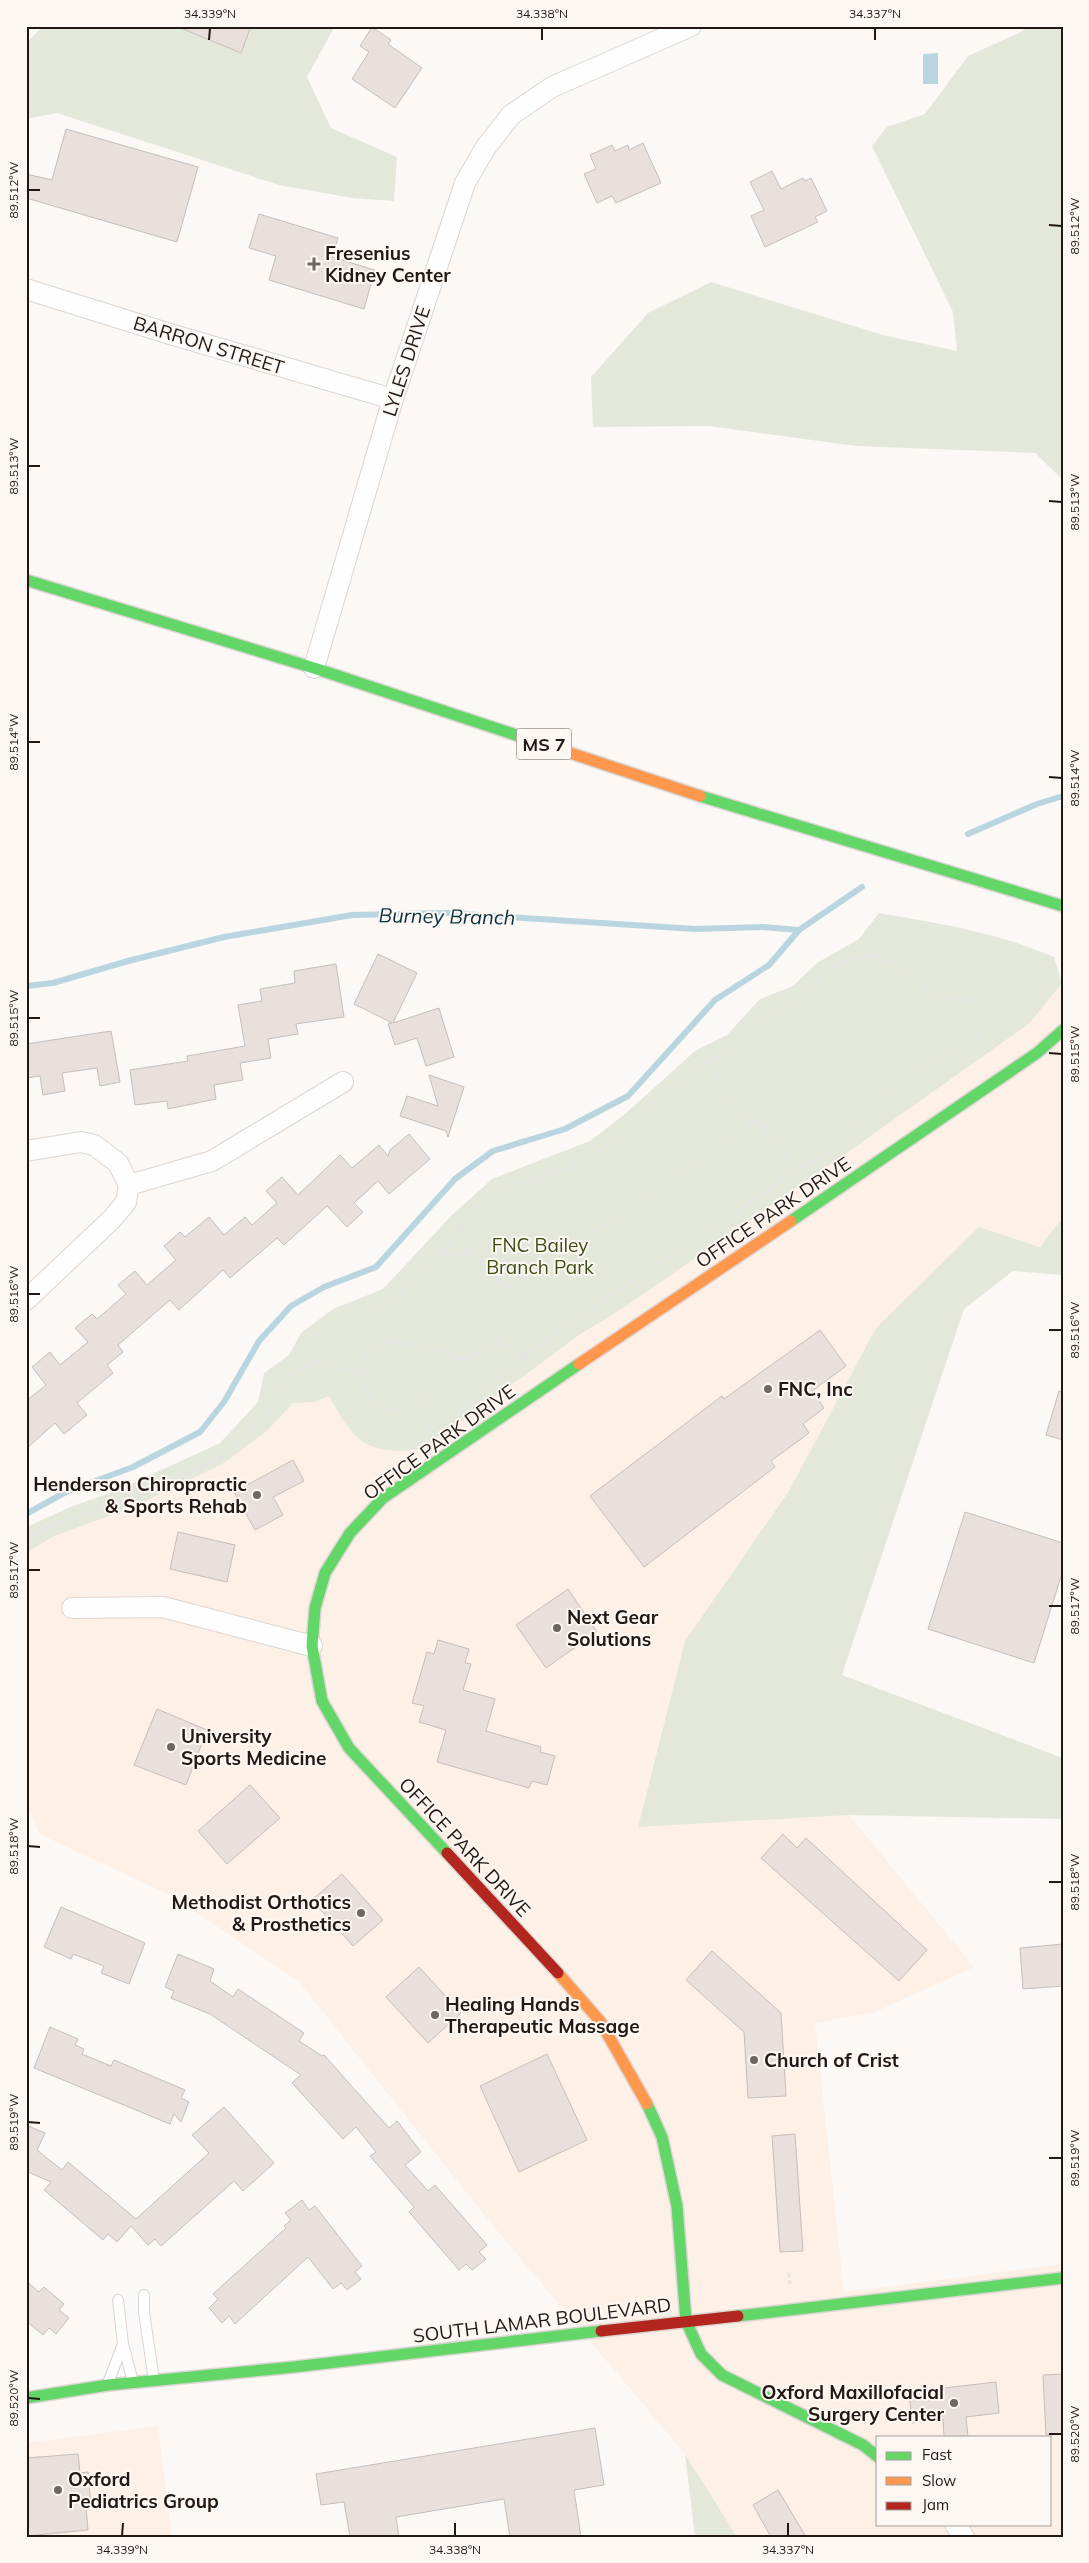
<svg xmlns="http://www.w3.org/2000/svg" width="1089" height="2563" font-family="Mulish,sans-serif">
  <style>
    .commercial { fill: #fdf0e7; fill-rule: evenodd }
    .green { fill: #e4e8da }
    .water { fill: #b8d5e0 }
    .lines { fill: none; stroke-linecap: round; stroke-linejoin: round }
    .stream { stroke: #b8d5e0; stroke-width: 6 }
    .building { fill: #e9dfdb; stroke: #c5bebc }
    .lane-casing { stroke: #dcd5d2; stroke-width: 12 }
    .street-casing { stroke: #dcd5d2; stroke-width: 22 }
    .fast-casing { stroke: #dcd5d2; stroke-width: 14 }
    .slow-casing { stroke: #dcd5d2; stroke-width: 14 }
    .jam-casing { stroke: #dcd5d2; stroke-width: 14 }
    .path { stroke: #e5e4e3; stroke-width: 3; stroke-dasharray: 5 2.5; stroke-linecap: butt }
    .lane { stroke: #fefefe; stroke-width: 10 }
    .street { stroke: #fefefe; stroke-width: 20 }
    .fast { stroke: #63d668; stroke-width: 11 }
    .slow { stroke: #ff974d; stroke-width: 11 }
    .jam { stroke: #b3261e; stroke-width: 11 }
    .ticks { fill: none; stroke: #221813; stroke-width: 2 }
    .poi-dot { fill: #6e6662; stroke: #fdf7f4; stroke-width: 2 }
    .labels { text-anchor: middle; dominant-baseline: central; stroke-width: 4; stroke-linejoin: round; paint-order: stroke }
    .shield { fill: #fdf7f4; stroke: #645b56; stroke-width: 1 }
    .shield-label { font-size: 18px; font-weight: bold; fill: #221813 }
    .poi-label { font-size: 19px; font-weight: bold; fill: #221813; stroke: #fdf7f4; text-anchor: start }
    .street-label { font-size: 19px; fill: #221813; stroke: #fdf7f4 }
    .park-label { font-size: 19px; fill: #3b4c15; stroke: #fdf7f4 }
    .water-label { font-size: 20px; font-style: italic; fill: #07303d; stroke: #fdf7f4 }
    .neatline { fill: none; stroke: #221813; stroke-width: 2 }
    .ticks-label { font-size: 12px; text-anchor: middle; fill: #221813 }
  </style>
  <rect width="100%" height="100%" fill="#fbf8f6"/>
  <g class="commercial">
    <path d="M1062 983 1063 1217 1040 1247 978 1228 789 1491 685 1641 638 1827 849 1815 974 1967 875 2012 815 2023 844 2292 1063 2264V2537H737L685 2454 494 2227 299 1982 175 1898 40 1834 26 1805V1553L54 1536 129 1509 224 1463 268 1430 293 1403 315 1402 329 1396 337 1413 523 1375 834 1162 1030 1023ZM878 2437H1050V2524H878Z"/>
    <path d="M158 2426 172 2537H26V2443Z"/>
  </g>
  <g class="green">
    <path d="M43 26H335L307 77 331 128 397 157 394 201 352 198 279 185 57 113 26 119V44Z"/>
    <path d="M1025 26H1063V480L1035 453 856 446 708 426 593 427 591 377 648 313 711 282 883 335 957 351 953 312 872 146 887 127 925 114 968 56 1023 31Z"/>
    <path d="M879 913C937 923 1000 933 1054 957L1062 983 1030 1023 834 1162 626 1306 581 1334 423 1449C368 1456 354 1443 329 1396L315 1402 293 1403 268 1430 224 1463 129 1509 54 1536 26 1553V1528L31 1525 68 1508 118 1490 220 1443 258 1402 264 1373 289 1355 301 1333 333 1309 383 1289 452 1215 492 1179 590 1141 625 1114 695 1051 727 1035 760 999 793 986 817 963 859 939Z"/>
    <path d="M1063 1217V1275L1013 1271 964 1309 842 1675 1063 1758V1819L849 1815 638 1827 685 1641 789 1491 876 1328 979 1227 1040 1247Z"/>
    <path d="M685 2454 737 2537H695Z"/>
  </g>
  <path class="water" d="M938 53V84H923V54Z"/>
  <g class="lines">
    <g class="stream">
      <path d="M968 834 1037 804 1063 796"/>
      <path d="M26 986 53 983 128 961 224 937 352 915 447 913 695 929 763 927 799 930"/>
      <path d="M26 1514 66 1492 133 1467 200 1432 224 1402 259 1341 291 1306 324 1287 376 1267 455 1179 493 1151 565 1129 628 1096 715 1000 769 965 799 930 862 887"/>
    </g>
  </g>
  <g class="building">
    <path d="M176 26H251L241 53Z"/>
    <path d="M372 27 391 40 388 44 422 68 395 108 352 79 369 52 360 46Z"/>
    <path d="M66 129 198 167 177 242 26 198V174L52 180Z"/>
    <path d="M643 143 661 183 616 203 612 196 597 203 584 174 596 169 590 155 612 145 615 151 628 145 629 150Z"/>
    <path d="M772 171 781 189 803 178 805 181 811 178 827 211 815 217 818 222 765 247 751 216 764 210 750 182Z"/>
    <path d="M259 214 338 238 332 257 375 270 364 309 269 280 276 256 249 248Z"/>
    <path d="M378 954 417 973 393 1023 439 1008 454 1057 426 1066 417 1038 395 1045 388 1024 392 1023 354 1004Z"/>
    <path d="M336 964 344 1017 296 1024 298 1034 268 1039 271 1058 240 1063 243 1080 214 1085 216 1099 168 1109 167 1101 135 1105 130 1070 188 1061 187 1056 245 1046 238 1005 262 1001 260 989 295 983 294 971Z"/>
    <path d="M111 1031 120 1082 100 1086 97 1068 62 1073 65 1091 43 1095 40 1076 26 1078V1044Z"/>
    <path d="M429 1075 464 1087 448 1137 446 1131 400 1116 407 1096 438 1106Z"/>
    <path d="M409 1134 430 1159 389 1194 378 1181 354 1203 363 1212 347 1227 327 1206 284 1245 277 1238 230 1278 223 1270 179 1310 170 1300 118 1345 123 1352 107 1365 113 1373 77 1403 87 1415 64 1434 55 1423 26 1449V1401L46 1385 32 1367 50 1352 60 1365 88 1342 75 1328 92 1314 97 1319 126 1294 118 1285 135 1271 147 1285 176 1260 164 1246 180 1232 185 1237 209 1217 224 1235 245 1217 252 1225 277 1203 266 1191 282 1177 298 1195 340 1155 352 1168 379 1145 388 1156 390 1150Z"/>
    <path d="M820 1330 846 1366 812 1391 824 1408 803 1424 809 1433 771 1461 775 1467 644 1567 590 1496 722 1396 724 1399Z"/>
    <path d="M1059 1391 1063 1392V1440L1046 1435Z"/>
    <path d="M293 1460 304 1481 273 1497 283 1515 255 1530 234 1492Z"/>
    <path d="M965 1512 1063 1543V1570L1034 1663 928 1629Z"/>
    <path d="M178 1532 235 1545 227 1582 170 1569Z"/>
    <path d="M568 1589 597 1632 546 1668 516 1625Z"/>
    <path d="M438 1640 469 1649 465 1663 471 1664 463 1690 495 1699 486 1731 541 1747 540 1752 555 1756 547 1785 532 1781 529 1788 437 1762 446 1730 419 1722 424 1706 412 1703 427 1652 434 1654Z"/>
    <path d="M157 1709 207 1730 186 1785 134 1765Z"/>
    <path d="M250 1785 280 1818 227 1864 198 1831Z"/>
    <path d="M783 1834 797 1848 806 1838 927 1950 899 1981 761 1858Z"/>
    <path d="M342 1874 383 1920 353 1946 312 1900Z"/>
    <path d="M61 1907 145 1943 129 1984 101 1973 104 1966 73 1954 71 1959 44 1947Z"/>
    <path d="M1063 1944V1986L1023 1989 1020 1948Z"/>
    <path d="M712 1951 781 2013 786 2096 748 2098 744 2032 686 1980Z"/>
    <path d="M178 1954 214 1969 210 1981 233 1997 238 1989 304 2033 299 2041 322 2056 324 2055 389 2128 397 2121 421 2152 405 2165 428 2191 435 2185 487 2245 479 2252 486 2259 472 2270 466 2264 459 2270 409 2212 414 2207 370 2156 376 2152 356 2127 343 2139 292 2083 301 2075 210 2014 171 1998 174 1991 165 1987Z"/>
    <path d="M419 1967 461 2013 428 2043 386 1997Z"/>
    <path d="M50 2027 78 2039 75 2045 84 2049 82 2054 111 2066 114 2060 185 2090 181 2098 189 2102 181 2122 174 2114 170 2124 34 2068Z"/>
    <path d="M547 2054 587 2140 519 2172 480 2086Z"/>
    <path d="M224 2107 274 2163 243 2191 234 2181 161 2246 155 2239 148 2245 131 2226 117 2242 108 2234 103 2240 44 2190 51 2182 28 2172 26 2176V2125L45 2133 37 2150 62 2170 68 2162 136 2219 209 2153 192 2135Z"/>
    <path d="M795 2134 803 2251 780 2252 772 2136Z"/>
    <path d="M302 2200 309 2210 315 2206 362 2266 355 2272 361 2279 347 2290 341 2283 333 2289 308 2257 235 2324 229 2316 222 2323 209 2308 218 2299 213 2294 286 2228 284 2226 291 2220 285 2213Z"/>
    <path d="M26 2281 39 2292 44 2287 64 2304 59 2310 69 2318 56 2334 49 2328 43 2335 26 2321Z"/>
    <path d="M1063 2374V2434L1046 2435 1043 2375Z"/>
    <path d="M996 2382 999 2413 966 2417 968 2437H944L943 2419 912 2423 909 2392Z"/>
    <path d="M595 2428 604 2485 574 2490 581 2537H510L504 2499 396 2517 399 2537H350L344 2502 321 2505 316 2474Z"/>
    <path d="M78 2454 80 2473 88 2472 91 2506 86 2507 88 2530 26 2536V2458Z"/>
    <path d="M778 2490 806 2537H771L753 2505Z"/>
  </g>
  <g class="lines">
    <g class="lane-casing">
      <g id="lane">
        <path d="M144 2295V2312L154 2380"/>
        <path d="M118 2300 123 2344 133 2382"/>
        <path d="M108 2383 123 2344"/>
      </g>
    </g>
    <g class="street-casing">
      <g id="street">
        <path d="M26 289 170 334 393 399"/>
        <path d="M314 668 393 399 465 183 486 147 511 115 552 87 691 26"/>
        <path d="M26 1151 81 1142 94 1145 118 1163 129 1185 126 1202 112 1219 26 1300"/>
        <path d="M129 1185 212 1161 343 1082"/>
        <path d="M72 1608 163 1607 312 1646"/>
        <path d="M955 2524 964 2537"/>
      </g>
    </g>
    <g class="fast-casing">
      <g id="fast">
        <path d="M26 580 314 668 537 742"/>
        <path d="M700 796 1063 906"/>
        <path d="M791 1221 1037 1053 1063 1030"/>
        <path d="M447 1853 349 1748 322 1701 312 1646 315 1608 325 1573 350 1533 383 1498 579 1364"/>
        <path d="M647 2104 662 2137 677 2206 686 2321 701 2354 722 2375 863 2445 878 2457"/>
        <path d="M738 2316 1063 2278"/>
        <path d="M26 2398 108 2385 294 2367 601 2331"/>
      </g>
    </g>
    <g class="slow-casing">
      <g id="slow">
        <path d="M537 742 700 796"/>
        <path d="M579 1364 791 1221"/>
        <path d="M558 1973 600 2021 647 2104"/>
      </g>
    </g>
    <g class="jam-casing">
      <g id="jam">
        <path d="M447 1853 558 1973"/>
        <path d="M601 2331 738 2316"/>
      </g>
    </g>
    <g class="path">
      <path d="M709 1062 726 1098 740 1115 763 1127 787 1158 795 1172"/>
      <path d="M462 1226 469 1255"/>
      <path d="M442 1253C451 1254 461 1253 469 1255 477 1257 483 1262 489 1267 516 1290 512 1315 497 1343"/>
      <path d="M507 1287 531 1275 604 1226 753 1122"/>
      <path d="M314 1361 358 1373C373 1406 387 1423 422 1399 431 1413 431 1432 417 1444L419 1445"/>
      <path d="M358 1373C372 1343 382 1337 414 1345 424 1347 435 1348 444 1352 448 1353 451 1357 454 1358 470 1361 485 1352 497 1343L520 1351 526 1356"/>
      <path d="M422 1399 453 1358"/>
      <path d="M26 1540 49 1527 143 1494 228 1454 270 1409 278 1390 297 1372 314 1361 310 1348 314 1336 325 1328 396 1297 424 1268 439 1257 469 1217 485 1201 509 1187 566 1169 594 1154 624 1133 663 1094 695 1069 730 1051 759 1019 796 1000 830 969 850 960 872 956 894 964 939 998 969 1000 979 1005 984 1015V1025L978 1035 902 1080 873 1105 829 1152 795 1172 557 1332 471 1398 456 1419"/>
      <path d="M789 2273 790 2284"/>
    </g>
    <use href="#lane" class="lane"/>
    <use href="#street" class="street"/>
    <use href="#fast" class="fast"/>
    <use href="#slow" class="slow"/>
    <use href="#jam" class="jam"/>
  </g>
  <path class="ticks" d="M209 40 210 28M542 40V28M875 40V28M28 190H40M1049 225 1062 226M28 466H40M1049 501 1062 502M28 742H40M1049 777 1062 778M28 1018H40M1049 1053 1062 1054M28 1294H40M1049 1330H1062M28 1570H40M1049 1606H1062M28 1846 40 1847M1049 1882H1062M28 2122 40 2123M1049 2158H1062M28 2398 40 2399M1049 2434H1062M122 2536 123 2523M455 2536V2523M788 2536V2523"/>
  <g class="poi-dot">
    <path d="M311.5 256.5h5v5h5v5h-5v5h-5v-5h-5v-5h5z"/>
    <circle cx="768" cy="1389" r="5"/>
    <circle cx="257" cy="1495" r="5"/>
    <circle cx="557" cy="1628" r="5"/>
    <circle cx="171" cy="1747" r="5"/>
    <circle cx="361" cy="1913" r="5"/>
    <circle cx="435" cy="2015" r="5"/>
    <circle cx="754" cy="2060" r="5"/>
    <circle cx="954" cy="2403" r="5"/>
    <circle cx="58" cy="2490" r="5"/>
  </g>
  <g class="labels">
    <rect class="shield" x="516.5" y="728.5" width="55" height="31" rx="4"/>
    <g class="shield-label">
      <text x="544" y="744">MS 7</text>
    </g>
    <g class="poi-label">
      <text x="325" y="253">Fresenius<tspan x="325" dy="22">Kidney Center</tspan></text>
      <text x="778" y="1389">FNC, Inc</text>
      <text x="247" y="1484" text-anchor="end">Henderson Chiropractic<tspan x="247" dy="22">&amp; Sports Rehab</tspan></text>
      <text x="567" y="1617">Next Gear<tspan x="567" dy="22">Solutions</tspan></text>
      <text x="181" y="1736">University<tspan x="181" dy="22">Sports Medicine</tspan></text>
      <text x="351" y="1902" text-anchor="end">Methodist Orthotics<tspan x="351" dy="22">&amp; Prosthetics</tspan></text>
      <text x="445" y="2004">Healing Hands<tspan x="445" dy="22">Therapeutic Massage</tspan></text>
      <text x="764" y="2060">Church of Crist</text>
      <text x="944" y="2392" text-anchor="end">Oxford Maxillofacial<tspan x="944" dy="22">Surgery Center</tspan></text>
      <text x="68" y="2479">Oxford<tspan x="68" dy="22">Pediatrics Group</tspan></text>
    </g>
    <g class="street-label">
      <text transform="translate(209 345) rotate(17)">BARRON STREET</text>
      <text transform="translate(406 361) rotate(-72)">LYLES DRIVE</text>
      <text transform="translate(773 1212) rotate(-34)">OFFICE PARK DRIVE</text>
      <text transform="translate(439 1442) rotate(-36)">OFFICE PARK DRIVE</text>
      <text transform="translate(465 1847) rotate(47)">OFFICE PARK DRIVE</text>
      <text transform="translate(542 2320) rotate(-7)">SOUTH LAMAR BOULEVARD</text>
    </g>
    <g class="park-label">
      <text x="540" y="1245">FNC Bailey<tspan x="540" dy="22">Branch Park</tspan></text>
    </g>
    <g class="water-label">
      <text transform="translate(447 916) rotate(1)">Burney Branch</text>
    </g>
  </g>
  <rect width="1089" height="2563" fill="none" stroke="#fdf7f4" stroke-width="55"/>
  <rect x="876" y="2436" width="175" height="90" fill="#fdf7f4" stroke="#a59e9a"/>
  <rect x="886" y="2452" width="25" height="8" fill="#63d668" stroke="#a59e9a"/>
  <text x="922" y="2460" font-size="15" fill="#221813">Fast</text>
  <rect x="886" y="2477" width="25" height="8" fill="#ff974d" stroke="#a59e9a"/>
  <text x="922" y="2486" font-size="15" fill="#221813">Slow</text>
  <rect x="886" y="2502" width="25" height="8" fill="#b3261e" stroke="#a59e9a"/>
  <text x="922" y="2510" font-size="15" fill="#221813">Jam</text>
  <rect x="28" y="28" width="1034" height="2508" class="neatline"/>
  <g class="ticks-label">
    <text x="210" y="18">34.339°N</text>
    <text x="542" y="18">34.338°N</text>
    <text x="875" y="18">34.337°N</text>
    <text transform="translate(14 190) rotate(-90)" y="4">89.512°W</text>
    <text transform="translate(1075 226) rotate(-90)" y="4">89.512°W</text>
    <text transform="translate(14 466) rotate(-90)" y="4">89.513°W</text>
    <text transform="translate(1075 502) rotate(-90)" y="4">89.513°W</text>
    <text transform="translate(14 742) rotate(-90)" y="4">89.514°W</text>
    <text transform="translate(1075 778) rotate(-90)" y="4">89.514°W</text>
    <text transform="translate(14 1018) rotate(-90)" y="4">89.515°W</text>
    <text transform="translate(1075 1054) rotate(-90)" y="4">89.515°W</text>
    <text transform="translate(14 1294) rotate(-90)" y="4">89.516°W</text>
    <text transform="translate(1075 1330) rotate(-90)" y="4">89.516°W</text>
    <text transform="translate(14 1570) rotate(-90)" y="4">89.517°W</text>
    <text transform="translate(1075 1606) rotate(-90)" y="4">89.517°W</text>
    <text transform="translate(14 1846) rotate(-90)" y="4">89.518°W</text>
    <text transform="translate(1075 1882) rotate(-90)" y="4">89.518°W</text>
    <text transform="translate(14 2122) rotate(-90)" y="4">89.519°W</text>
    <text transform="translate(1075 2158) rotate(-90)" y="4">89.519°W</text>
    <text transform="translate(14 2398) rotate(-90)" y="4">89.520°W</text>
    <text transform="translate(1075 2434) rotate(-90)" y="4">89.520°W</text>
    <text x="122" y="2554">34.339°N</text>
    <text x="455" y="2554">34.338°N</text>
    <text x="788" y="2554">34.337°N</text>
  </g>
</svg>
